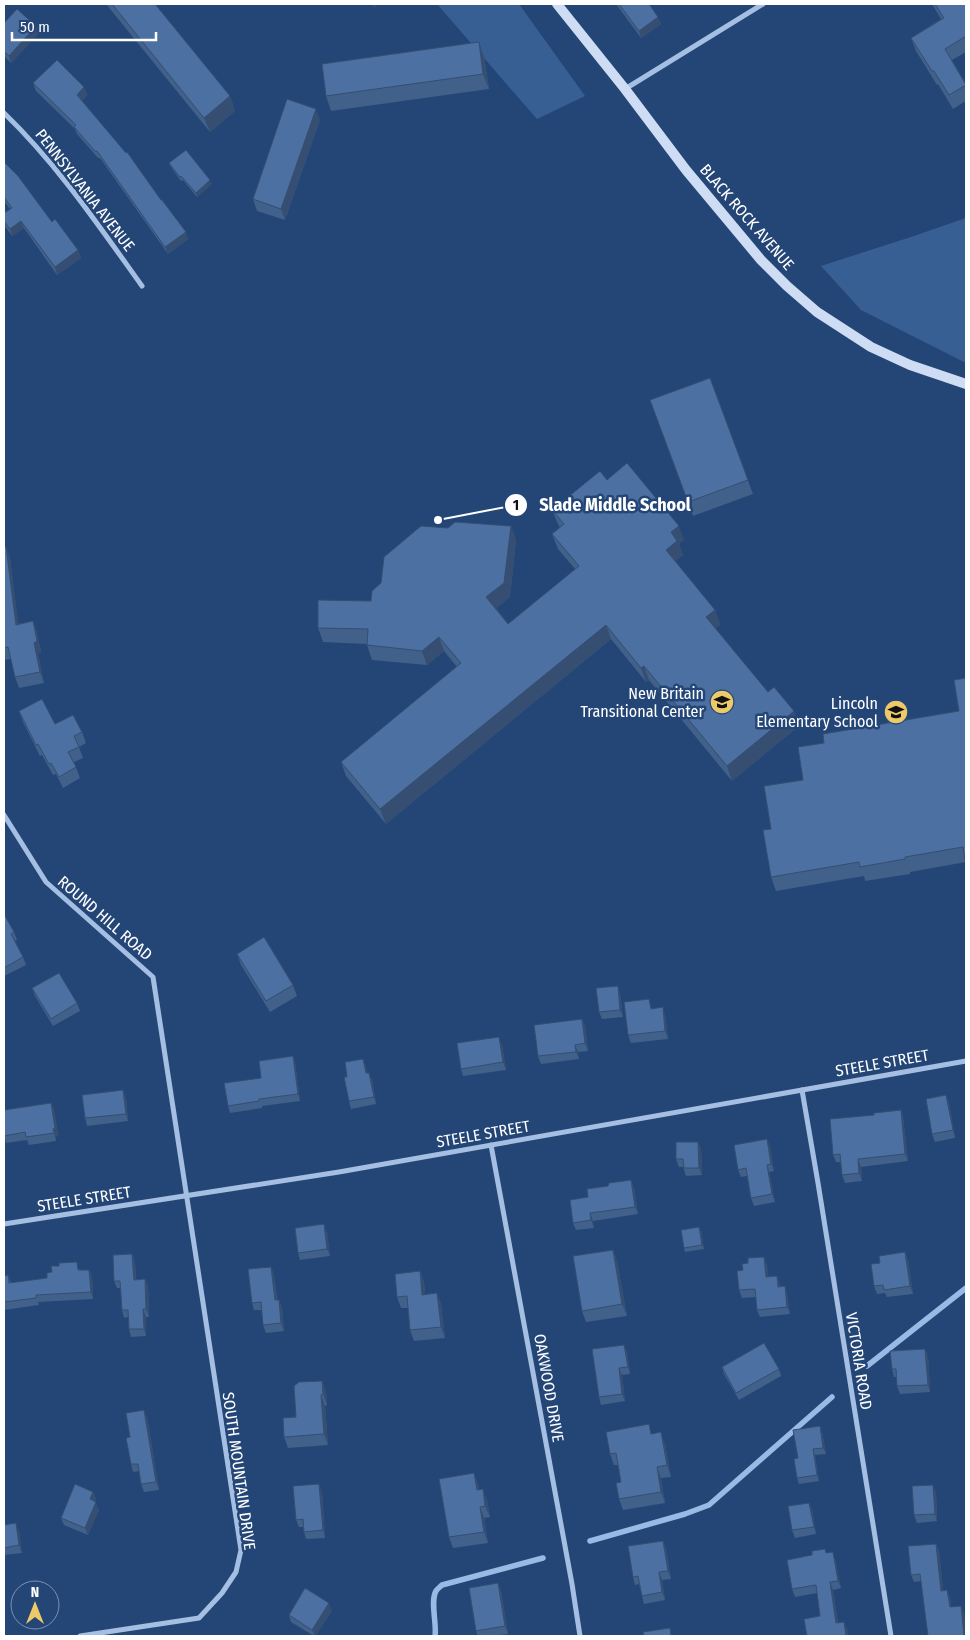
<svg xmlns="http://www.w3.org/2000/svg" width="970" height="1640" font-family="'Fira Sans Condensed',sans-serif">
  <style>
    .green { fill: #385f94 }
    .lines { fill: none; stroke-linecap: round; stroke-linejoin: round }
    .stream { stroke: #99bae4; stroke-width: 5.5 }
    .street { stroke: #a5bfe3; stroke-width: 5 }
    .secondary { stroke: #ceddf3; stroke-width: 10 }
    .wall { fill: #41608a }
    .shaded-wall { fill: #354e71 }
    .building { fill: #4c70a1; stroke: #354e71 }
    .labels { text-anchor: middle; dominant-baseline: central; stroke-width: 5; stroke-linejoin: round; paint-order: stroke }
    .street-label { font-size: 16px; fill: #fff; stroke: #244677 }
    .poi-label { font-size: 16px; fill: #fff; stroke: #244677; text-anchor: end }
    .leader { fill: none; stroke: #fff; stroke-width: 2 }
    .callout-dot { fill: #fff; stroke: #244677; stroke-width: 2 }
    .mark-label { font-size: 15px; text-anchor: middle; font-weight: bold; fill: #111 }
    .callout-label { font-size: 18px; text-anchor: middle; font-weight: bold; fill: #fff; stroke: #244677; stroke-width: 5; stroke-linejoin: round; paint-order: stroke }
  </style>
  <rect width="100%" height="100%" fill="#244677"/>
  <g class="green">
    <path d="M437 4H519L585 96 537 119Z"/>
    <path d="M966 218V363L861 310 821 266 911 237Z"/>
  </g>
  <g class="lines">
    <g class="stream">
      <path d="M867 1366 966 1288"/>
      <path d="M590 1541 685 1514 709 1505 832 1397"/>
      <path d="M435 1636C437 1624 430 1601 436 1591 437 1589 440 1587 442 1585L543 1558"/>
    </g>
    <g class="street">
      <path d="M625 89 763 4"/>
      <path d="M4 113C57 164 99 226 142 286"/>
      <path d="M4 815 46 882 153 977 241 1550 236 1572 222 1593 199 1618 80 1636"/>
      <path d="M802 1090 818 1183 891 1636"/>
      <path d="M491 1145 572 1584 580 1636"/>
      <path d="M4 1224 339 1172 966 1061"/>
    </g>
    <path class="secondary" d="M557 4 625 89 686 170 761 260 787 286 817 312 871 347 910 365 966 384"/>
  </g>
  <g class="wall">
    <path d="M106 4H155L230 96 235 111 210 132Z"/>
    <path d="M616 4H649L661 24 641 38Z"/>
    <path d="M932 4H966V52L952 60 966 84V101L953 109 938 84 937 85 916 51 911 38 941 19Z"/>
    <path d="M4 23 36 26 38 34 11 63 4 56Z"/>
    <path d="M479 42 484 57 489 89 331 111 326 96Z"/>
    <path d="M33 83 84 87 87 95 82 101 188 239 168 254 100 158H98L77 134 75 129 36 91Z"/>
    <path d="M320 120 285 220 257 211 253 199Z"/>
    <path d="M4 162 52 222 78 250 81 258 57 275 24 228 12 236 4 225V213L10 209 4 201Z"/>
    <path d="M169 163 212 184 197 197 183 180 181 181 171 167Z"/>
    <path d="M710 378 753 494 693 516 650 400Z"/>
    <path d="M607 480 684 540 679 544 683 555 675 561 715 610 720 625 715 628 768 692 794 711 799 726 732 781 649 680 646 682 611 639 386 824 346 776 341 762 457 667 444 651 427 665 372 660 367 645V644L323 642 318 628 371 601 448 528 511 526 516 540 510 597 496 608 508 624 575 569 558 549 552 534 560 528 558 524 552 510Z"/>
    <path d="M4 547H6L10 558 18 624 33 621 37 633 41 652 38 654 44 683 19 688 15 677 11 659 4 660Z"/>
    <path d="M966 678V864V862L910 872V874L865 881 864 876 776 891 771 877V829L803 780 824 743 959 711Z"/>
    <path d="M19 711 55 724 82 732 86 743 79 747 83 758 74 762 80 778 63 788 56 774 53 775 42 755 40 756 23 722Z"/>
    <path d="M4 914 14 932 17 940 14 941 23 957 26 965 4 976Z"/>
    <path d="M237 954 293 985 297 996 270 1012 241 965Z"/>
    <path d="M32 988 77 1003 80 1011 53 1026 35 996Z"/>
    <path d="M620 993 623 1017 602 1019 599 1012Z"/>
    <path d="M652 1007V1008L665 1015 668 1039 631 1043 628 1035Z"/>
    <path d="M582 1019 585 1026 588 1051 578 1052 579 1059 541 1064 538 1056Z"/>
    <path d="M502 1045 506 1070 463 1076 461 1069Z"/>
    <path d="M293 1056 295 1063 300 1101 262 1106V1108L230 1113 228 1106 261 1078Z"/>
    <path d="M363 1059 367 1073 372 1080 376 1104 351 1109 349 1101 347 1077Z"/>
    <path d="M123 1090 126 1098 128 1121 87 1126 85 1118Z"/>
    <path d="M51 1103 54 1110 58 1135 56 1137V1141L29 1145 27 1140 6 1143 4 1137V1110Z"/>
    <path d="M949 1103 955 1138 935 1142 932 1134Z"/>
    <path d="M901 1110 903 1117 908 1161 861 1167 862 1181 845 1183 842 1175 841 1162H836L833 1155 874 1115Z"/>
    <path d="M767 1139 770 1147 774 1171 769 1172 775 1202 754 1206 751 1198 747 1176 741 1177 738 1170Z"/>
    <path d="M698 1142 701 1149 702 1175 686 1176 683 1167H679L676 1159Z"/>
    <path d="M634 1188 638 1214 593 1221 594 1228 576 1230 573 1223 588 1197Z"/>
    <path d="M701 1230 704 1249 685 1252 684 1248Z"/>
    <path d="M327 1232 330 1256 300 1260 298 1253Z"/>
    <path d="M613 1250 617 1261 627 1316 586 1322 582 1311Z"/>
    <path d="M905 1252 908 1260 913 1294 887 1297 885 1293 877 1294 874 1286 880 1263Z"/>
    <path d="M132 1254 135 1262 136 1279H145L148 1286 149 1317H146V1336L131 1337 129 1329 128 1317 124 1318 122 1310 121 1288H117L114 1281Z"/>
    <path d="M767 1264 768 1277 777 1276 780 1286H785L787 1294 790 1314 760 1317 757 1310 756 1297 742 1298 739 1290 743 1270Z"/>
    <path d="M271 1267 274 1275 277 1300H279L282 1308 284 1331 266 1333 263 1325 262 1310H254L252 1303Z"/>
    <path d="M80 1269V1270H89L92 1277 93 1299 38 1302 39 1305 4 1310V1276L8 1275 11 1283 47 1278Z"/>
    <path d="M420 1271 424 1282 425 1294 437 1293 441 1304 445 1338 414 1341 410 1330 408 1308H401L397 1297Z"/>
    <path d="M624 1345 627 1352 630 1374 622 1375 625 1401 601 1405 599 1397Z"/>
    <path d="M925 1349 928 1356 930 1392 900 1394 897 1386V1377H894L892 1369Z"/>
    <path d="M722 1367 779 1369 781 1376 739 1400 724 1374Z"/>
    <path d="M322 1381 326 1392 327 1405 325 1406 328 1445 288 1448 284 1437 296 1417Z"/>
    <path d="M147 1417 159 1490 144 1492 141 1484 139 1471 133 1472 131 1464 130 1437Z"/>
    <path d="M822 1432 826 1454 815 1455 819 1481 799 1484 797 1478 798 1458Z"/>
    <path d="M653 1434 665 1444 671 1477 661 1478 665 1503 623 1510 619 1499 621 1482 618 1465H614L610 1454Z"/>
    <path d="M474 1473 478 1484 479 1490 487 1500 490 1517 484 1518 488 1543 453 1548 449 1537Z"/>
    <path d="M93 1492 96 1499 95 1502 99 1510 88 1535 64 1525 61 1518Z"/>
    <path d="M322 1492 325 1538 306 1539 304 1532 303 1527H299L296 1520Z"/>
    <path d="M936 1492 937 1521 917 1523 914 1515Z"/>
    <path d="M809 1503 812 1510 816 1534 795 1538 792 1530Z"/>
    <path d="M4 1525 19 1531 22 1553 4 1555Z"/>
    <path d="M936 1544 939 1551 943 1590 950 1597 951 1607 964 1613 966 1636 921 1581 914 1582 911 1575Z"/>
    <path d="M666 1548 671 1579 662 1580 665 1600 644 1604 639 1584 635 1585 633 1577Z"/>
    <path d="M825 1549 826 1553 835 1559 841 1588 833 1590 838 1623 847 1629 848 1636H807L820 1616 817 1593 795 1597 792 1589 812 1555Z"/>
    <path d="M498 1583 501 1591 508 1634 493 1636H478L476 1631Z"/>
    <path d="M332 1611 315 1636H314L291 1622 289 1615Z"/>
  </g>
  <g class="shaded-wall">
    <path d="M372 4H378L374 8Z"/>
    <path d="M658 17 661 24 641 38 639 31Z"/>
    <path d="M36 26 38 34 11 63 9 56Z"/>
    <path d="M479 42 484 57 489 89 483 74Z"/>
    <path d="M84 87 87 95 80 103 77 95Z"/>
    <path d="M230 96 235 111 210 132 204 118Z"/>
    <path d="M316 109 320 120 285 220 281 209Z"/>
    <path d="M210 180 212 184 197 197 196 193Z"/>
    <path d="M21 221 24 228 12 236 10 229Z"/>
    <path d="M186 232 188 239 168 254 165 247Z"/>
    <path d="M78 250 81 258 57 275 55 267Z"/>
    <path d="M511 526 516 540 510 597 492 612 486 597Z"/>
    <path d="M679 526 684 540 679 544 683 555 671 565 666 550 671 532Z"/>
    <path d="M6 547 10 558 20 636 16 625Z"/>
    <path d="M715 610 720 625 711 632 706 617Z"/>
    <path d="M33 621 37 633 41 652 38 654 44 683 40 672 34 643Z"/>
    <path d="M606 625 611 639 386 824 380 809Z"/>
    <path d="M439 637 444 651 427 665 422 651Z"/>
    <path d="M644 666 649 680 646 682 641 668Z"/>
    <path d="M794 711 799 726 732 781 727 766Z"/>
    <path d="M618 986 620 993 623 1017 620 1010Z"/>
    <path d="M663 1007 665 1015 668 1039 665 1031Z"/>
    <path d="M582 1019 585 1026 588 1051 585 1043Z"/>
    <path d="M499 1037 502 1045 506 1070 503 1062Z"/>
    <path d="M575 1045 578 1052 579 1059 576 1052Z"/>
    <path d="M293 1056 295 1063 300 1101 298 1094Z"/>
    <path d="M363 1059 366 1066 368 1081 366 1073Z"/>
    <path d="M369 1073 372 1080 376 1104 374 1097Z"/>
    <path d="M123 1090 126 1098 128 1121 126 1114Z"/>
    <path d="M946 1095 949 1103 955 1138 953 1130Z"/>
    <path d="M51 1103 54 1110 58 1135 56 1137V1141L54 1133Z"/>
    <path d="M901 1110 903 1117 908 1161 905 1154Z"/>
    <path d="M767 1139 770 1147 774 1171 771 1164Z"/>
    <path d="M698 1142 701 1149 702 1175 699 1168Z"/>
    <path d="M858 1159 861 1167 862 1181 859 1173Z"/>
    <path d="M767 1165 769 1172 775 1202 772 1194Z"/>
    <path d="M631 1180 634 1188 638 1214 635 1207Z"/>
    <path d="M590 1213 593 1221 594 1228 591 1220Z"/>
    <path d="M324 1224 327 1232 330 1256 327 1249Z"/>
    <path d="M699 1227 701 1230 704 1249 702 1245Z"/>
    <path d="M613 1250 617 1261 627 1316 622 1304Z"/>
    <path d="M905 1252 908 1260 913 1294 910 1286Z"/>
    <path d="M132 1254 135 1262 136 1287 134 1280Z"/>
    <path d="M764 1257 767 1264 769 1285 766 1277Z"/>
    <path d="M271 1267 274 1275 277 1308 275 1300Z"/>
    <path d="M89 1270 92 1277 93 1299 91 1292Z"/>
    <path d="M420 1271 424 1282 426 1306 422 1295Z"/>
    <path d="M777 1276 779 1283 781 1294 778 1287Z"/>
    <path d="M145 1279 148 1286 149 1317 146 1309Z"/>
    <path d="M785 1286 787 1294 790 1314 787 1307Z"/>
    <path d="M437 1293 441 1304 445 1338 441 1327Z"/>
    <path d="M279 1300 282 1308 284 1331 281 1323Z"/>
    <path d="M143 1309 146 1317V1336L144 1329Z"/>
    <path d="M624 1345 627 1352 630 1374 628 1367Z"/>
    <path d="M925 1349 928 1356 930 1392 928 1385Z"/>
    <path d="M619 1368 622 1375 625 1401 622 1394Z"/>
    <path d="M322 1381 326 1392 327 1405 323 1394Z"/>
    <path d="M321 1395 325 1406 328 1445 324 1434Z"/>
    <path d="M144 1410 147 1417 159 1490 156 1482Z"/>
    <path d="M820 1426 822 1432 826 1454 823 1448Z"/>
    <path d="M661 1432 665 1444 671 1477 667 1465Z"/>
    <path d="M813 1449 815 1455 819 1481 817 1475Z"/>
    <path d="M657 1467 661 1478 665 1503 661 1492Z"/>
    <path d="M474 1473 478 1484 481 1501 477 1490Z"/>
    <path d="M319 1484 322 1492 325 1538 323 1530Z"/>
    <path d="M933 1485 936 1492 937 1521 935 1514Z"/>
    <path d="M483 1489 487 1500 490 1517 485 1506Z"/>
    <path d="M93 1492 96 1499 93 1507 90 1499Z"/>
    <path d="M96 1502 99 1510 88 1535 85 1528Z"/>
    <path d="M809 1503 812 1510 816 1534 814 1527Z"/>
    <path d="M480 1507 484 1518 488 1543 484 1532Z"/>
    <path d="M16 1523 19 1531 22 1553 19 1545Z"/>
    <path d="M663 1541 666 1548 671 1579 668 1571Z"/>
    <path d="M936 1544 939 1551 944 1598 941 1591Z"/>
    <path d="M833 1552 835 1559 841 1588 838 1581Z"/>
    <path d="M659 1572 662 1580 665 1600 662 1592Z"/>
    <path d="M830 1582 833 1590 839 1630 836 1623Z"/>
    <path d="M498 1583 501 1591 508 1634 505 1626Z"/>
    <path d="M947 1590 950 1597 952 1615 950 1607Z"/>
    <path d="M329 1603 332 1611 315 1636 312 1630Z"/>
    <path d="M961 1606 964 1613 966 1636H964Z"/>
    <path d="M844 1622 847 1629 848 1636H846Z"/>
  </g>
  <g class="building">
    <path d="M112 4H155L230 96 204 118Z"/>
    <path d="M619 4H649L658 17 639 31Z"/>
    <path d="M935 4H966V36L945 49 966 85 949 95 934 71H932L911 38 944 18Z"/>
    <path d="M17 9 36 26 9 56 4 51V23Z"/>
    <path d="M479 42 483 74 326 96 322 64Z"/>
    <path d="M57 60 84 87 77 95 126 153 127 152 161 200H162L186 232 165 247 97 151H95L74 127 76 125 33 83Z"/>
    <path d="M287 99 316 109 281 209 253 199Z"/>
    <path d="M186 150 210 180 196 193 181 176 180 177 169 163Z"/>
    <path d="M4 162 18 176 52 222 55 219 78 250 55 267 21 221 10 229 4 221V213L12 208 4 197Z"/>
    <path d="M710 378 748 480 688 502 650 400Z"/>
    <path d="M627 463 679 526 671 532 677 541 666 550 715 610 706 617 768 692 774 687 794 711 727 766 644 666 641 668 606 625 380 809 341 762 461 663 439 637 422 651 367 645 368 629 318 628V600L371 601 372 591 381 583 384 557 421 526 448 528 455 522 511 526 504 583 486 597 508 624 579 566 552 534 564 524 552 510 600 471 607 480Z"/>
    <path d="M4 547H6L16 625 33 621 37 641 34 643 40 672 15 677 8 647 4 648Z"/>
    <path d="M966 678V860H965L963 847 905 857V859L860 867 859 862 771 877 763 830 771 829 764 786 803 780 798 747 824 743 823 734 959 711 954 680Z"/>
    <path d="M42 699 55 724 73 715 82 732 74 736 79 747 68 752 76 767 59 777 51 763 49 764 38 744 36 745 19 711Z"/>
    <path d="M4 914 14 932 11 934 23 957 4 968Z"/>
    <path d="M264 937 293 985 266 1001 237 954Z"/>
    <path d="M59 973 77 1003 51 1019 32 988Z"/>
    <path d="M618 986 620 1010 599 1012 596 988Z"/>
    <path d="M649 999 651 1009 663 1007 665 1031 628 1035 624 1002Z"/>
    <path d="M582 1019 585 1043 575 1045 576 1052 538 1056 534 1025Z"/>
    <path d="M499 1037 503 1062 461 1069 457 1043Z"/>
    <path d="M293 1056 298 1094 259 1099V1101L228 1106 224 1083 261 1078 259 1061Z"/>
    <path d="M363 1059 366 1073H369L374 1097 349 1101 344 1077H347L345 1062Z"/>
    <path d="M123 1090 126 1114 85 1118 82 1095Z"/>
    <path d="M946 1095 953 1130 932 1134 926 1099Z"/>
    <path d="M51 1103 55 1128 53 1129 54 1133 26 1137 25 1132 4 1136V1110Z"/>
    <path d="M901 1110 905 1154 858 1159 859 1173 842 1175 840 1154 833 1155 830 1119 874 1115V1113Z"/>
    <path d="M767 1139 771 1164 767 1165 772 1194 751 1198 746 1168 738 1170 734 1145Z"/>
    <path d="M676 1142H698L699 1168H684L683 1159H676Z"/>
    <path d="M631 1180 635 1207 590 1213 591 1220 573 1223 570 1200 588 1197 587 1189 608 1186 609 1183Z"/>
    <path d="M324 1224 327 1249 298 1253 295 1228Z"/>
    <path d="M699 1227 702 1245 684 1248 681 1230Z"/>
    <path d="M613 1250 622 1304 582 1311 573 1256Z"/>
    <path d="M905 1252 910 1286 884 1290 883 1285 874 1286 871 1264 880 1263 879 1256Z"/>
    <path d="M132 1254 134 1280 145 1279 146 1309H143L144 1329H129L128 1310H122L120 1281H114L113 1255Z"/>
    <path d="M764 1257 766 1277 777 1276 778 1287 785 1286 787 1307 757 1310 755 1289 739 1290 737 1271 743 1270 742 1264 748 1263V1258Z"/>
    <path d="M77 1262 78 1270H89L91 1292 36 1295V1298L4 1302V1276L8 1275 9 1283 47 1278V1273L52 1272 51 1266H59V1263Z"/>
    <path d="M271 1267 275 1300H279L281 1323 263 1325 261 1302 252 1303 248 1269Z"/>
    <path d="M420 1271 422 1295 437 1293 441 1327 410 1330 407 1296 397 1297 395 1274Z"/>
    <path d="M764 1343 779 1369 736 1393 722 1367Z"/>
    <path d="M624 1345 628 1367 619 1368 622 1394 599 1397 592 1349Z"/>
    <path d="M925 1349 928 1385 897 1386 896 1369H892L890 1351Z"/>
    <path d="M322 1381 323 1394 321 1395 324 1434 284 1437 283 1418 296 1417 294 1386 299 1382Z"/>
    <path d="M144 1410 156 1482 141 1484 138 1464H131L126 1438 130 1437 126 1413Z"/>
    <path d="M649 1424 651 1434 661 1432 667 1465 657 1467 661 1492 619 1499 616 1483 621 1482 616 1453 610 1454 606 1432Z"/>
    <path d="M820 1426 823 1448 813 1449 817 1475 797 1478 794 1459 798 1458 793 1430Z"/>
    <path d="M474 1473 477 1490 483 1489 485 1506 480 1507 484 1532 449 1537 439 1479Z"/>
    <path d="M75 1484 93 1492 90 1499 96 1502 85 1528 61 1518Z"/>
    <path d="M319 1484 323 1530 304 1532 303 1519 296 1520 293 1486Z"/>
    <path d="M933 1485 935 1514 914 1515 912 1486Z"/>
    <path d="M809 1503 814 1527 792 1530 788 1506Z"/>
    <path d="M16 1523 19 1545 4 1548V1525Z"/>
    <path d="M663 1541 668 1571 659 1572 662 1592 642 1596 638 1576 633 1577 628 1546Z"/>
    <path d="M936 1544 941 1591 947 1590 950 1607 961 1606 964 1636H928L920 1574 911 1575 908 1546Z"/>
    <path d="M825 1549 826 1553 833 1552 838 1581 830 1582 836 1623 844 1622 846 1636H807L804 1619 820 1616 816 1585 792 1589 787 1560 812 1555V1551Z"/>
    <path d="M498 1583 505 1626 476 1631 469 1588Z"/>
    <path d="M305 1588 329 1603 312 1630 289 1615Z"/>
    <path d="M670 1628 671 1636H644L643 1632Z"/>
  </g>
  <defs>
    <g id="school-disc" transform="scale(1.25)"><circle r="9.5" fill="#edca69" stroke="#244677"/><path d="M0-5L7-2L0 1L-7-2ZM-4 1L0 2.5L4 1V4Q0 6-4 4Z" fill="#111"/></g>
  </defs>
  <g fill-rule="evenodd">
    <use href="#school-disc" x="722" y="702"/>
    <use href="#school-disc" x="896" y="712"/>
  </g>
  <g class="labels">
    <g class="street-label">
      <text transform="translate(85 190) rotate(52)">PENNSYLVANIA AVENUE</text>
      <text transform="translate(747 217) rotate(49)">BLACK ROCK AVENUE</text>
      <text transform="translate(105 918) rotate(41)">ROUND HILL ROAD</text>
      <text transform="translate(882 1063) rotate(-10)">STEELE STREET</text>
      <text transform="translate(483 1134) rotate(-10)">STEELE STREET</text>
      <text transform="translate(84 1199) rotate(-9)">STEELE STREET</text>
      <text transform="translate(859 1361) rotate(81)">VICTORIA ROAD</text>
      <text transform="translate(549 1388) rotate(80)">OAKWOOD DRIVE</text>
      <text transform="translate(239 1471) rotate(82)">SOUTH MOUNTAIN DRIVE</text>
    </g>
    <g class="poi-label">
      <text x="704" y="693">New Britain<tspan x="704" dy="18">Transitional Center</tspan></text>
      <text x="878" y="703">Lincoln<tspan x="878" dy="18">Elementary School</tspan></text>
    </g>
  </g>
  <path class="leader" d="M438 520L516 505"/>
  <g class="callout-dot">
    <circle cx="438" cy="520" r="5"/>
    <circle cx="516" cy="505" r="12"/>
  </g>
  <g class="mark-label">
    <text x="516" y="510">1</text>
  </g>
  <g class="callout-label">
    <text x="615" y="511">Slade Middle School</text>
  </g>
  <rect width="970" height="1640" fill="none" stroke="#ffffff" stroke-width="10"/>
  <g transform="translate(35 1605)"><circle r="24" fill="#244677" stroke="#7c90ad"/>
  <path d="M0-4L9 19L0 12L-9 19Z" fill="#edca69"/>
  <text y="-8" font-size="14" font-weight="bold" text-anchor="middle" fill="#ffffff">N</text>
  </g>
  <path d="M12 32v8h144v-8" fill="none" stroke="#ffffff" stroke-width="2.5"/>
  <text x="20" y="32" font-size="15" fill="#ffffff" stroke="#244677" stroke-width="4" paint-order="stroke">50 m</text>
</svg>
